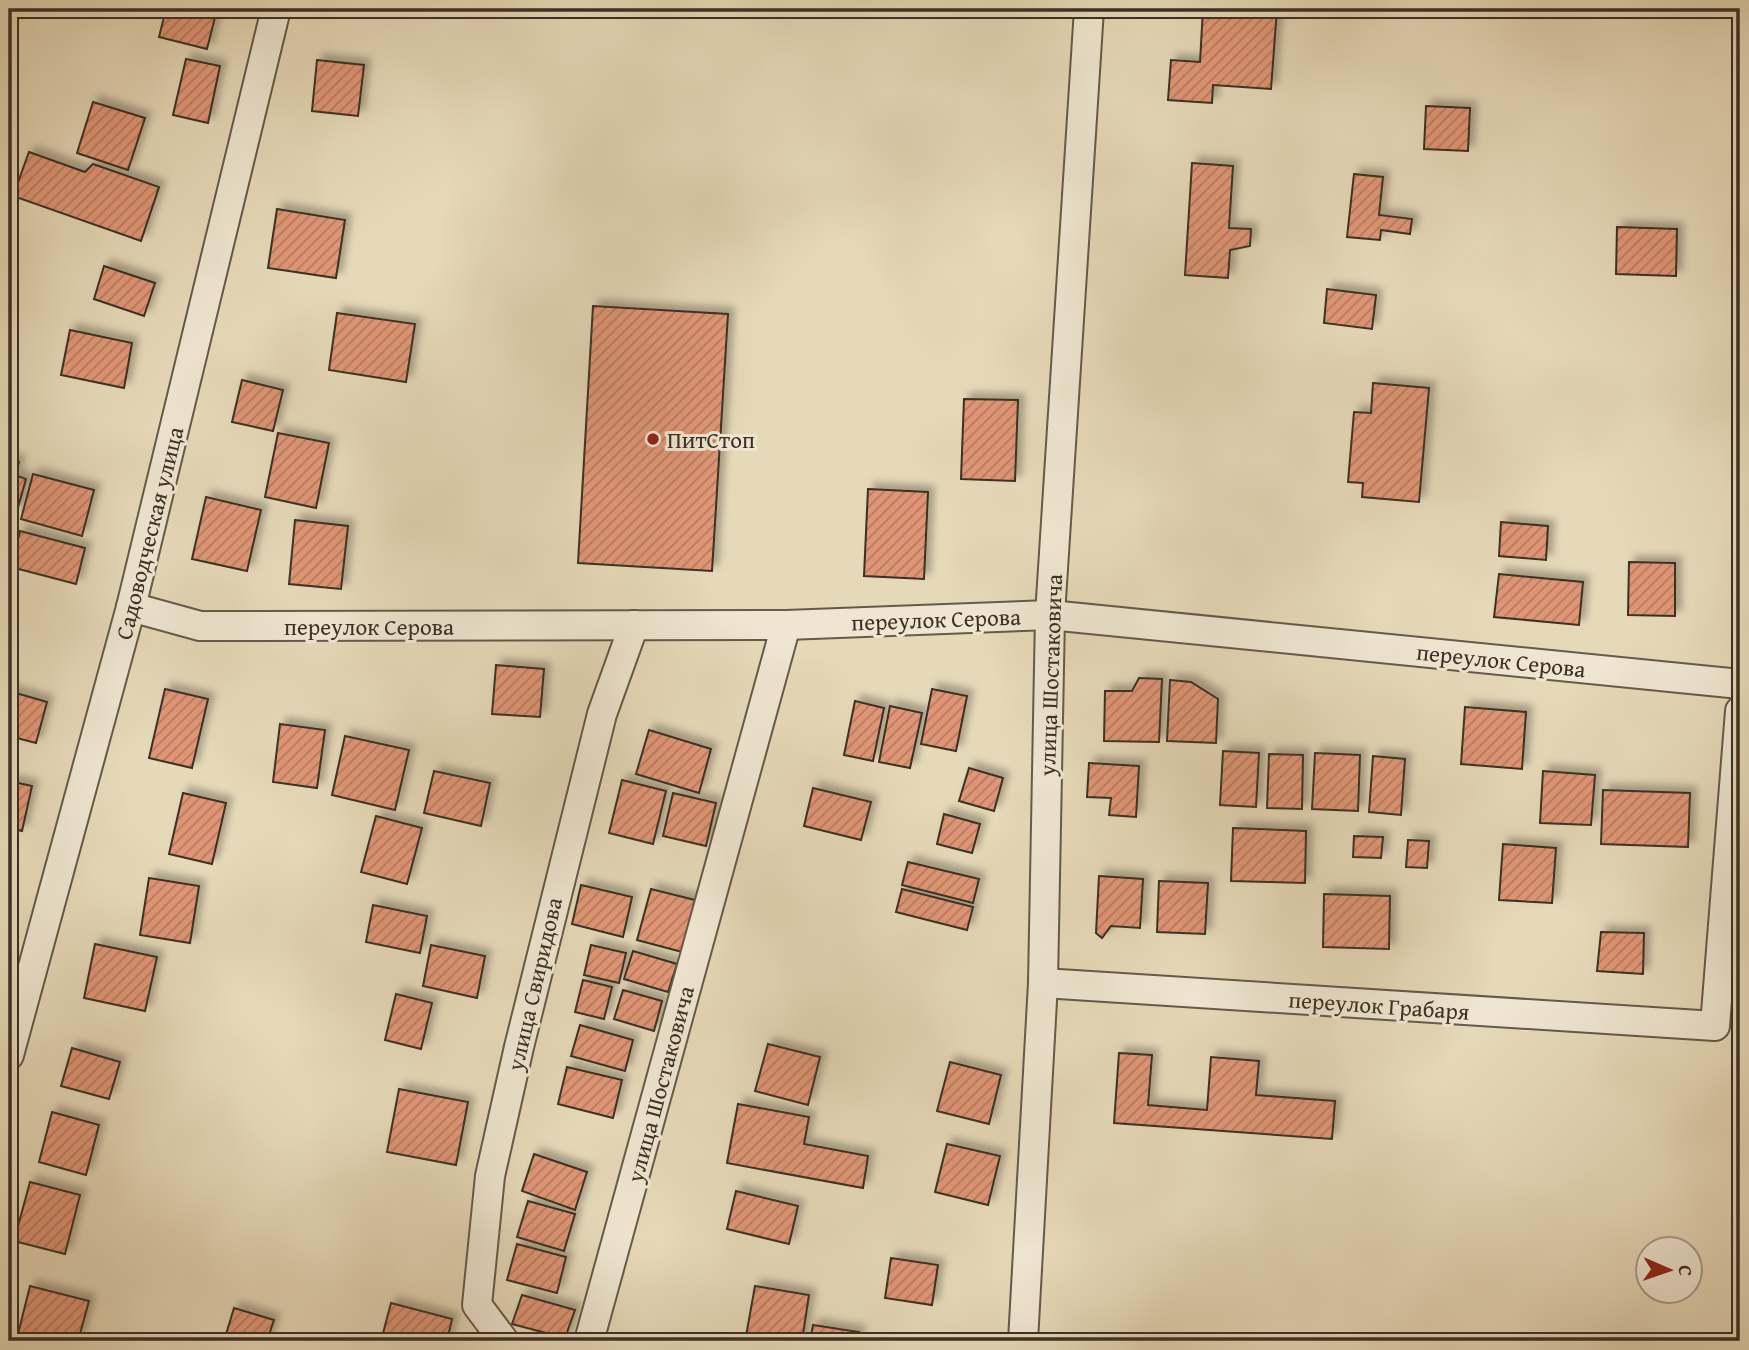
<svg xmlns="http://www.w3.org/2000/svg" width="1749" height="1350" font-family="'Gentium Book Plus',serif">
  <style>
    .building { fill: url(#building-hatch); stroke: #3b3024; stroke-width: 2; filter: url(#shadow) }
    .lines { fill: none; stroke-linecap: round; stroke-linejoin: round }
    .minor-casing { stroke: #665a49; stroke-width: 32 }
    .minor { stroke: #efe6d1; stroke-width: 28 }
    .poi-dot { fill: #8f2418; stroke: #efe6d1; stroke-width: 2.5 }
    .labels { text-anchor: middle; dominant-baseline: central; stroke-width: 6; stroke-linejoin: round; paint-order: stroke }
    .poi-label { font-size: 23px; fill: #3b3024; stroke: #efe6d1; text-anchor: start }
    .street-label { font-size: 23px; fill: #3b3024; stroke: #efe6d1 }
  </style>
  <defs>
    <pattern id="building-hatch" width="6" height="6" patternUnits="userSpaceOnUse" patternTransform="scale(1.75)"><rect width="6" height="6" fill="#e09676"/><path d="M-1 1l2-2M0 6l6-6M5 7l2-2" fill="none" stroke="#b77b61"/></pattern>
    <filter id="shadow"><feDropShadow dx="6" dy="-6" stdDeviation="3.5" flood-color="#0004"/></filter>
  </defs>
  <rect width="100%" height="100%" fill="#e6d9b8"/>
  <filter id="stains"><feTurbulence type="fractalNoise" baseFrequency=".00286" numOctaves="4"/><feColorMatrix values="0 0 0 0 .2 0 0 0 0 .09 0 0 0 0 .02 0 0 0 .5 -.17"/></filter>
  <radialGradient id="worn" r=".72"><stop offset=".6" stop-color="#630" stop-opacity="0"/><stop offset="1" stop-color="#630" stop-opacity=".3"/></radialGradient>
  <g class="building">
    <path d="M166 9H217L207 49 159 37Z"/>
    <path d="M1203 9H1277L1271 89 1213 85 1212 103 1168 100 1171 60 1200 62Z"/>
    <path d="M186 59 220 66 208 123 173 115Z"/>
    <path d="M317 60 364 65 358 116 312 111Z"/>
    <path d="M93 102 145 118 128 170 77 153Z"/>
    <path d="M1426 106 1470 108 1468 151 1424 149Z"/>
    <path d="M29 152 85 172 93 164 159 187 141 241 13 196Z"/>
    <path d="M1192 163 1233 166 1229 228 1251 229 1250 246 1230 250 1228 278 1185 275Z"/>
    <path d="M1354 174 1383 177 1379 215 1412 219 1410 234 1381 230 1380 240 1347 237Z"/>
    <path d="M277 209 345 220 336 278 268 268Z"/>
    <path d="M1617 227 1677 229 1676 276 1616 274Z"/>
    <path d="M104 266 155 283 144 316 94 299Z"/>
    <path d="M1327 289 1376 295 1372 329 1324 323Z"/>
    <path d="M593 306 728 314 712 571 578 563Z"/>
    <path d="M337 313 415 324 406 382 329 370Z"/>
    <path d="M70 330 132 343 124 388 61 375Z"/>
    <path d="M242 380 283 390 273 431 232 422Z"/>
    <path d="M1373 383 1429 388 1419 502 1362 497 1363 483 1348 482 1354 412 1371 413Z"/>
    <path d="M964 399 1018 400 1015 481 961 479Z"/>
    <path d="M278 433 329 443 316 508 265 497Z"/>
    <path d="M9 459 19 462 15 475 26 479 17 511 9 509Z"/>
    <path d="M33 474 94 490 82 536 21 519Z"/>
    <path d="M868 489 928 492 924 579 864 576Z"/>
    <path d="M206 497 261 510 247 571 192 559Z"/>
    <path d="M295 520 348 526 341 589 289 584Z"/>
    <path d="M1501 522 1548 526 1546 560 1499 556Z"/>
    <path d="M20 531 85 548 76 584 11 567Z"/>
    <path d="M1629 562 1675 563V616L1628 615Z"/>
    <path d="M1499 574 1583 582 1579 625 1494 617Z"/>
    <path d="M496 665 544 669 540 717 492 714Z"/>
    <path d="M1139 678 1162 679 1159 742 1104 741 1105 691H1132Z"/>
    <path d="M1170 680 1191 682 1218 699 1216 743 1167 741Z"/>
    <path d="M165 689 208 699 192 768 149 758Z"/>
    <path d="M932 689 967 696 956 751 921 744Z"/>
    <path d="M9 691 47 702 36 743 9 736Z"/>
    <path d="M855 701 884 708 873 761 844 755Z"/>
    <path d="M890 706 922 713 910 768 879 762Z"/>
    <path d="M1465 707 1526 712 1522 769 1461 764Z"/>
    <path d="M280 724 325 730 317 788 273 782Z"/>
    <path d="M649 730 711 749 699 793 636 774Z"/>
    <path d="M345 736 409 750 395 810 332 795Z"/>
    <path d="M1223 751 1259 753 1256 807 1220 805Z"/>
    <path d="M1315 753 1360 755 1358 811 1312 809Z"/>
    <path d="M1269 754 1303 755 1302 809 1267 808Z"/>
    <path d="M1373 756 1405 759 1401 815 1369 812Z"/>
    <path d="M1089 763 1139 766 1136 817 1109 815 1111 798 1087 797Z"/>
    <path d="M969 768 1003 778 994 811 959 801Z"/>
    <path d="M434 771 490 783 481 826 424 813Z"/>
    <path d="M1543 771 1595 775 1591 825 1540 823Z"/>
    <path d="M622 780 666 791 653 844 609 833Z"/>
    <path d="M9 781 32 786 22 831 9 828Z"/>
    <path d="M813 788 871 802 861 840 804 826Z"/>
    <path d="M1603 790 1690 793 1688 847 1601 844Z"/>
    <path d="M183 793 226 803 212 864 169 854Z"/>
    <path d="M673 793 716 803 706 846 663 836Z"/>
    <path d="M944 814 980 824 972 853 937 844Z"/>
    <path d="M376 816 422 828 407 884 361 872Z"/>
    <path d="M1233 828 1306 831 1305 883 1231 881Z"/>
    <path d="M1354 836 1383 837 1381 858 1353 857Z"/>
    <path d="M1408 840 1429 841 1427 868 1406 867Z"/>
    <path d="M1503 844 1556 848 1552 903 1499 900Z"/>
    <path d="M908 862 979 879 973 903 902 885Z"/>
    <path d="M1099 876 1143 879 1140 928 1111 926 1102 938 1096 933Z"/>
    <path d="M149 878 199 886 190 943 140 935Z"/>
    <path d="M1159 881 1208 883 1205 934 1157 932Z"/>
    <path d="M581 885 632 897 623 937 572 924Z"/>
    <path d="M651 889 695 900 682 952 637 940Z"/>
    <path d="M902 889 973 907 967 930 896 912Z"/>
    <path d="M1324 894 1390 896 1389 949 1323 947Z"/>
    <path d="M373 905 427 916 420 953 366 942Z"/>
    <path d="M1601 932 1644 933 1643 974 1597 971Z"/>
    <path d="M95 944 157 957 145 1011 84 998Z"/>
    <path d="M431 945 485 956 477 998 423 986Z"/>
    <path d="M591 945 626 953 619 983 584 975Z"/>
    <path d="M633 951 677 964 668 992 624 979Z"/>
    <path d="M583 980 612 987 604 1019 575 1012Z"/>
    <path d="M623 990 662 1001 654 1031 614 1019Z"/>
    <path d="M396 994 432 1003 421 1049 385 1040Z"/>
    <path d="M580 1025 633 1040 625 1071 571 1056Z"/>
    <path d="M768 1044 820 1057 808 1105 755 1091Z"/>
    <path d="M72 1048 120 1062 109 1099 61 1086Z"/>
    <path d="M1119 1053 1152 1055 1148 1105 1207 1110 1211 1057 1259 1061 1256 1095 1335 1101 1332 1139 1114 1123Z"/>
    <path d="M950 1062 1001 1075 989 1124 937 1111Z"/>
    <path d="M567 1067 622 1080 613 1118 558 1104Z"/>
    <path d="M399 1089 468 1102 456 1165 387 1152Z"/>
    <path d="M738 1104 809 1117 804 1144 868 1156 863 1188 727 1163Z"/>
    <path d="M52 1112 99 1125 86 1175 39 1162Z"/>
    <path d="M947 1144 1000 1156 988 1205 935 1192Z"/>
    <path d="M534 1154 587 1172 575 1210 522 1191Z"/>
    <path d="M30 1182 80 1195 65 1254 14 1241Z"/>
    <path d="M736 1191 798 1206 789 1244 727 1229Z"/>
    <path d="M528 1201 575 1214 564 1251 517 1237Z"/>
    <path d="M517 1244 566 1257 557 1293 507 1280Z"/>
    <path d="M891 1258 938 1265 932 1305 885 1298Z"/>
    <path d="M30 1286 89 1301 78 1341H45L18 1334Z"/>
    <path d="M755 1286 809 1295 802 1341 746 1336Z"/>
    <path d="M522 1295 575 1310 565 1338 512 1324Z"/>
    <path d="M391 1303 452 1319 447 1341H381Z"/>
    <path d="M234 1308 274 1320 267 1341H224Z"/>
    <path d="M813 1325 859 1332 857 1341H810Z"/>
    <path d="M534 1333 559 1341H531Z"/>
  </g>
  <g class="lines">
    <g class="minor-casing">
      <g id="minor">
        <path d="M131 607 200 626 786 625 1050 615 1740 684"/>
        <path d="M1043 983 1715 1026 1740 711"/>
        <path d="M9 1055 131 607 276 9"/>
        <path d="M504 1341 477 1305 490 1176 519 1047 602 714 634 625"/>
        <path d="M589 1341 786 625"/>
        <path d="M1023 1341 1043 983 1050 615 1089 9"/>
      </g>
    </g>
    <use href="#minor" class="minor"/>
  </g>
  <circle class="poi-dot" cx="653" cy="439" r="7"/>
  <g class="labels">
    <g class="poi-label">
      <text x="667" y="439">ПитСтоп</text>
    </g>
    <g class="street-label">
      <text transform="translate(149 533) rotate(-76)">Садоводческая улица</text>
      <text transform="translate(936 619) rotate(-2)">переулок Серова</text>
      <text x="369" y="626">переулок Серова</text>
      <text transform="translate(1501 660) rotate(6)">переулок Серова</text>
      <text transform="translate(1050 675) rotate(-88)">улица Шостаковича</text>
      <text transform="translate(534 984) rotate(-77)">улица Свиридова</text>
      <text transform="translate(1379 1005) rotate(4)">переулок Грабаря</text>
      <text transform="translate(660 1084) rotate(-75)">улица Шостаковича</text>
    </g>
  </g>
  <rect width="1749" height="1350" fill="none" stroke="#e6d9b8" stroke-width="35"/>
  <rect x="10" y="10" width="1728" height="1329" fill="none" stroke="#3b3024" stroke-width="3.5"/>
  <rect x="18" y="18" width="1714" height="1315" fill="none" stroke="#3b3024" stroke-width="2"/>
  <g transform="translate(1669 1270) rotate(92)"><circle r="33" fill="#efe6d1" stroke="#a79d8c" stroke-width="2"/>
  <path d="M0-5L12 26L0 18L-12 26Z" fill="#8f2418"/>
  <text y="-10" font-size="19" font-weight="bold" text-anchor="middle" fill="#3b3024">С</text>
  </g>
  <rect width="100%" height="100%" filter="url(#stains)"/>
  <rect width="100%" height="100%" fill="url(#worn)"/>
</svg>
